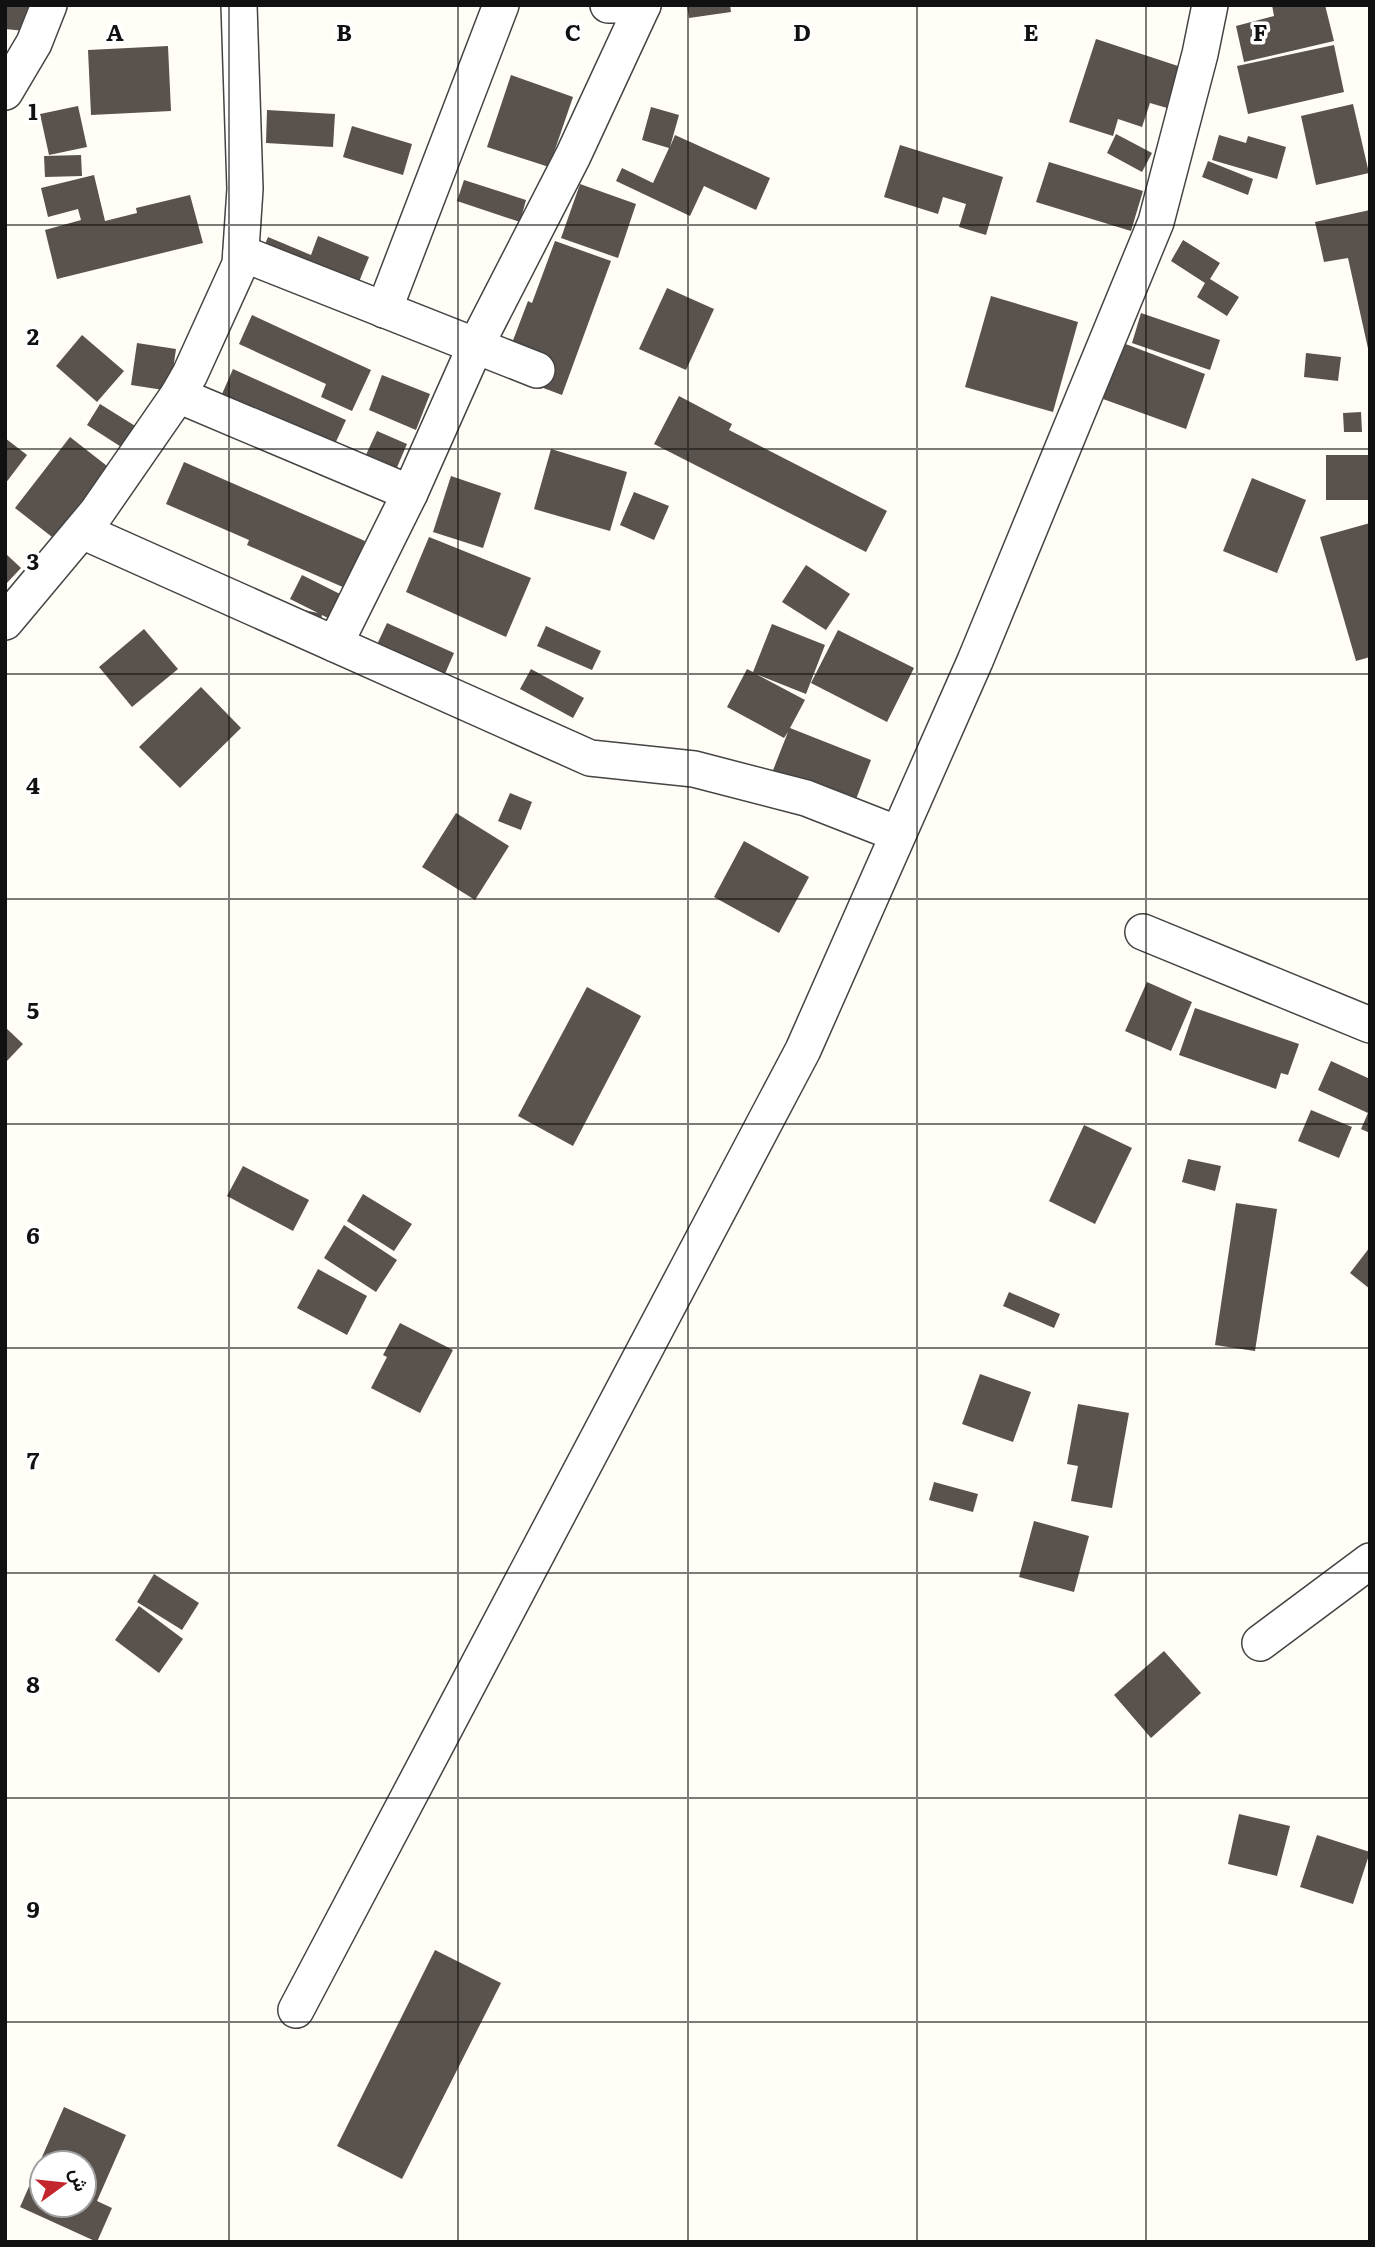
<svg xmlns="http://www.w3.org/2000/svg" width="1375" height="2247" font-family="Literata,Vazirmatn,serif">
  <style>
    .building { fill: #5a524d; fill-rule: evenodd }
    .lines { fill: none; stroke-linecap: round; stroke-linejoin: round }
    .street-casing { stroke: #444; stroke-width: 38 }
    .street { stroke: #fff; stroke-width: 35 }
    .grid { fill: none; stroke: #111; stroke-width: 2; stroke-opacity: 0.55 }
    .grid-label { font-size: 23px; text-anchor: middle; font-weight: bold; fill: #111; stroke: #fff; stroke-width: 7; stroke-linejoin: round; paint-order: stroke }
  </style>
  <rect width="100%" height="100%" fill="#fffdf5"/>
  <g class="building">
    <path d="M5 5H33L36 32 5 29Z"/>
    <path d="M687 5H730L731 12 689 18Z"/>
    <path d="M1272 5H1325L1334 41 1244 62 1236 26 1274 16Z"/>
    <path d="M1096 39 1181 67 1167 108 1150 103 1142 127 1118 119 1113 136 1069 122Z"/>
    <path d="M1334 45 1344 92 1248 114 1237 66Z"/>
    <path d="M168 46 171 111 91 115 88 50Z"/>
    <path d="M511 75 573 97 549 167 487 147Z"/>
    <path d="M1353 104 1369 173 1316 185 1301 116Z"/>
    <path d="M78 106 87 147 49 155 40 114Z"/>
    <path d="M651 107 679 115 670 147 675 135 770 178 756 210 704 186 690 216 616 181 622 168 653 183 669 148 642 140Z"/>
    <path d="M267 110 335 114 333 147 266 143Z"/>
    <path d="M352 126 412 144 403 175 343 157Z"/>
    <path d="M1116 134 1152 153 1142 172 1107 153Z"/>
    <path d="M1219 135 1246 143 1248 136 1286 147 1277 179 1212 160Z"/>
    <path d="M900 145 1003 177 986 235 959 227 966 204 943 197 938 214 884 197Z"/>
    <path d="M81 155 82 176 45 177 44 156Z"/>
    <path d="M1208 161 1253 179 1248 195 1202 177Z"/>
    <path d="M1049 162 1143 191 1131 231 1036 202Z"/>
    <path d="M94 175 105 221 137 213 136 208 190 195 203 243 57 279 45 230 81 220 78 209 48 217 41 188Z"/>
    <path d="M464 180 526 200 520 222 457 201Z"/>
    <path d="M580 184 636 204 618 258 561 238Z"/>
    <path d="M1370 210V353H1369L1348 258 1324 262 1315 222Z"/>
    <path d="M318 236 369 257 350 304 256 265 268 237 311 255Z"/>
    <path d="M1183 240 1220 263 1210 279 1239 297 1227 316 1197 297 1205 283 1171 261Z"/>
    <path d="M555 241 611 261 562 395 501 372 528 301 532 303Z"/>
    <path d="M667 288 714 309 686 370 639 349Z"/>
    <path d="M991 296 1078 322 1053 412 965 387Z"/>
    <path d="M1141 313 1220 340 1210 370 1132 343Z"/>
    <path d="M252 315 371 370 352 411 321 397 326 384 239 344Z"/>
    <path d="M82 335 124 371 97 402 56 366Z"/>
    <path d="M137 343 176 349 170 391 131 385Z"/>
    <path d="M1123 343 1205 374 1186 429 1103 399Z"/>
    <path d="M1306 353 1341 357 1338 381 1304 377Z"/>
    <path d="M233 369 346 420 334 446 364 459 377 431 407 444 386 493 211 419Z"/>
    <path d="M382 375 430 394 416 430 369 410Z"/>
    <path d="M679 396 732 424 729 430 887 511 866 552 654 444Z"/>
    <path d="M100 404 140 429 126 450 87 425Z"/>
    <path d="M1361 412 1362 432H1344L1343 413Z"/>
    <path d="M70 437 116 473 61 544 15 508Z"/>
    <path d="M5 438 27 455 5 484Z"/>
    <path d="M551 449 627 472 610 531 534 509Z"/>
    <path d="M1326 455H1370L1368 500H1326Z"/>
    <path d="M184 462 365 541 345 588 247 545 249 540 166 504Z"/>
    <path d="M451 476 501 493 483 548 433 532Z"/>
    <path d="M1252 478 1306 500 1277 573 1223 551Z"/>
    <path d="M634 492 669 506 654 540 620 525Z"/>
    <path d="M1370 523V657L1356 661 1320 537Z"/>
    <path d="M429 537 531 578 506 637 406 592Z"/>
    <path d="M5 553 21 568 5 585Z"/>
    <path d="M806 565 850 594 826 630 782 602Z"/>
    <path d="M302 575 342 595 330 619 322 615 316 643 272 603 318 613 290 599Z"/>
    <path d="M387 623 454 653 435 697 367 666Z"/>
    <path d="M772 624 825 645 806 694 756 674 805 700 790 728 871 760 850 815 768 783 788 732 784 738 727 707 747 669 753 672Z"/>
    <path d="M546 626 601 651 592 670 537 646Z"/>
    <path d="M144 629 178 669 132 707 99 667Z"/>
    <path d="M838 630 914 668 887 722 811 683Z"/>
    <path d="M531 669 584 698 573 718 520 689Z"/>
    <path d="M201 687 241 728 180 788 139 747Z"/>
    <path d="M510 793 532 802 521 830 498 821Z"/>
    <path d="M456 813 509 846 475 900 422 867Z"/>
    <path d="M744 841 809 877 779 933 714 897Z"/>
    <path d="M1147 982 1192 1002 1171 1051 1125 1031Z"/>
    <path d="M587 987 641 1016 573 1146 518 1116Z"/>
    <path d="M1195 1008 1299 1044 1288 1075 1281 1073 1276 1089 1179 1055Z"/>
    <path d="M5 1027 23 1044 5 1063Z"/>
    <path d="M1331 1061 1370 1079V1133L1361 1129 1368 1113 1318 1090Z"/>
    <path d="M1311 1110 1352 1127 1339 1158 1298 1141Z"/>
    <path d="M1084 1125 1132 1148 1095 1224 1049 1201Z"/>
    <path d="M1188 1159 1221 1166 1215 1191 1182 1182Z"/>
    <path d="M243 1166 309 1200 293 1231 227 1196Z"/>
    <path d="M363 1194 412 1224 394 1251 347 1221Z"/>
    <path d="M1236 1203 1277 1209 1255 1351 1215 1345Z"/>
    <path d="M344 1225 397 1260 376 1292 324 1258Z"/>
    <path d="M1370 1247V1289L1350 1273Z"/>
    <path d="M318 1269 367 1296 347 1335 297 1308Z"/>
    <path d="M1009 1292 1060 1314 1054 1328 1003 1306Z"/>
    <path d="M400 1323 453 1350 420 1413 371 1388 387 1357 383 1355Z"/>
    <path d="M980 1374 1031 1392 1013 1442 962 1424Z"/>
    <path d="M1078 1404 1129 1413 1112 1508 1071 1501 1078 1466 1067 1464Z"/>
    <path d="M934 1482 978 1494 973 1512 929 1500Z"/>
    <path d="M1034 1521 1089 1536 1074 1592 1019 1577Z"/>
    <path d="M154 1574 199 1603 182 1630 137 1602Z"/>
    <path d="M139 1606 183 1639 159 1673 115 1640Z"/>
    <path d="M1164 1651 1201 1693 1151 1738 1114 1695Z"/>
    <path d="M1239 1814 1290 1826 1277 1876 1228 1864Z"/>
    <path d="M1317 1835 1370 1852 1353 1904 1300 1887Z"/>
    <path d="M435 1950 501 1983 402 2179 337 2146Z"/>
    <path d="M64 2107 126 2135 97 2201 112 2208 97 2242 20 2207ZM42 2163H84V2205H42Z"/>
  </g>
  <g class="lines">
    <g class="street-casing">
      <g id="street">
        <path d="M608 5H643"/>
        <path d="M5 92 34 43 49 5"/>
        <path d="M241 253 537 370"/>
        <path d="M384 310 501 5"/>
        <path d="M178 395 410 493"/>
        <path d="M82 531 590 758 694 769 806 798 898 834"/>
        <path d="M5 622 97 512 178 395 190 374 240 264 245 189 239 5"/>
        <path d="M335 644 410 493 475 347 573 156 643 5"/>
        <path d="M1143 932 1370 1025"/>
        <path d="M1260 1643 1370 1561"/>
        <path d="M296 2010 803 1050 975 661 1156 222 1200 54 1210 5"/>
      </g>
    </g>
    <use href="#street" class="street"/>
  </g>
  <path class="grid" d="M229 5V2242M458 5V2242M688 5V2242M917 5V2242M1146 5V2242M5 225H1370M5 449H1370M5 674H1370M5 899H1370M5 1124H1370M5 1348H1370M5 1573H1370M5 1798H1370M5 2022H1370"/>
  <g class="grid-label">
    <text x="115" y="41">A</text>
    <text x="344" y="41">B</text>
    <text x="573" y="41">C</text>
    <text x="802" y="41">D</text>
    <text x="1031" y="41">E</text>
    <text x="1260" y="41">F</text>
    <text x="33" y="120">1</text>
    <text x="33" y="345">2</text>
    <text x="33" y="570">3</text>
    <text x="33" y="794">4</text>
    <text x="33" y="1019">5</text>
    <text x="33" y="1244">6</text>
    <text x="33" y="1469">7</text>
    <text x="33" y="1693">8</text>
    <text x="33" y="1918">9</text>
  </g>
  <rect width="1375" height="2247" fill="none" stroke="#111111" stroke-width="14"/>
  <g transform="translate(63 2184) rotate(75)"><circle r="33" fill="#ffffff" stroke="#a0a0a0" stroke-width="2"/>
  <path d="M0-5L12 26L0 18L-12 26Z" fill="#c4262e"/>
  <text y="-10" font-size="19" font-weight="bold" text-anchor="middle" fill="#111111">ش</text>
  </g>
</svg>
